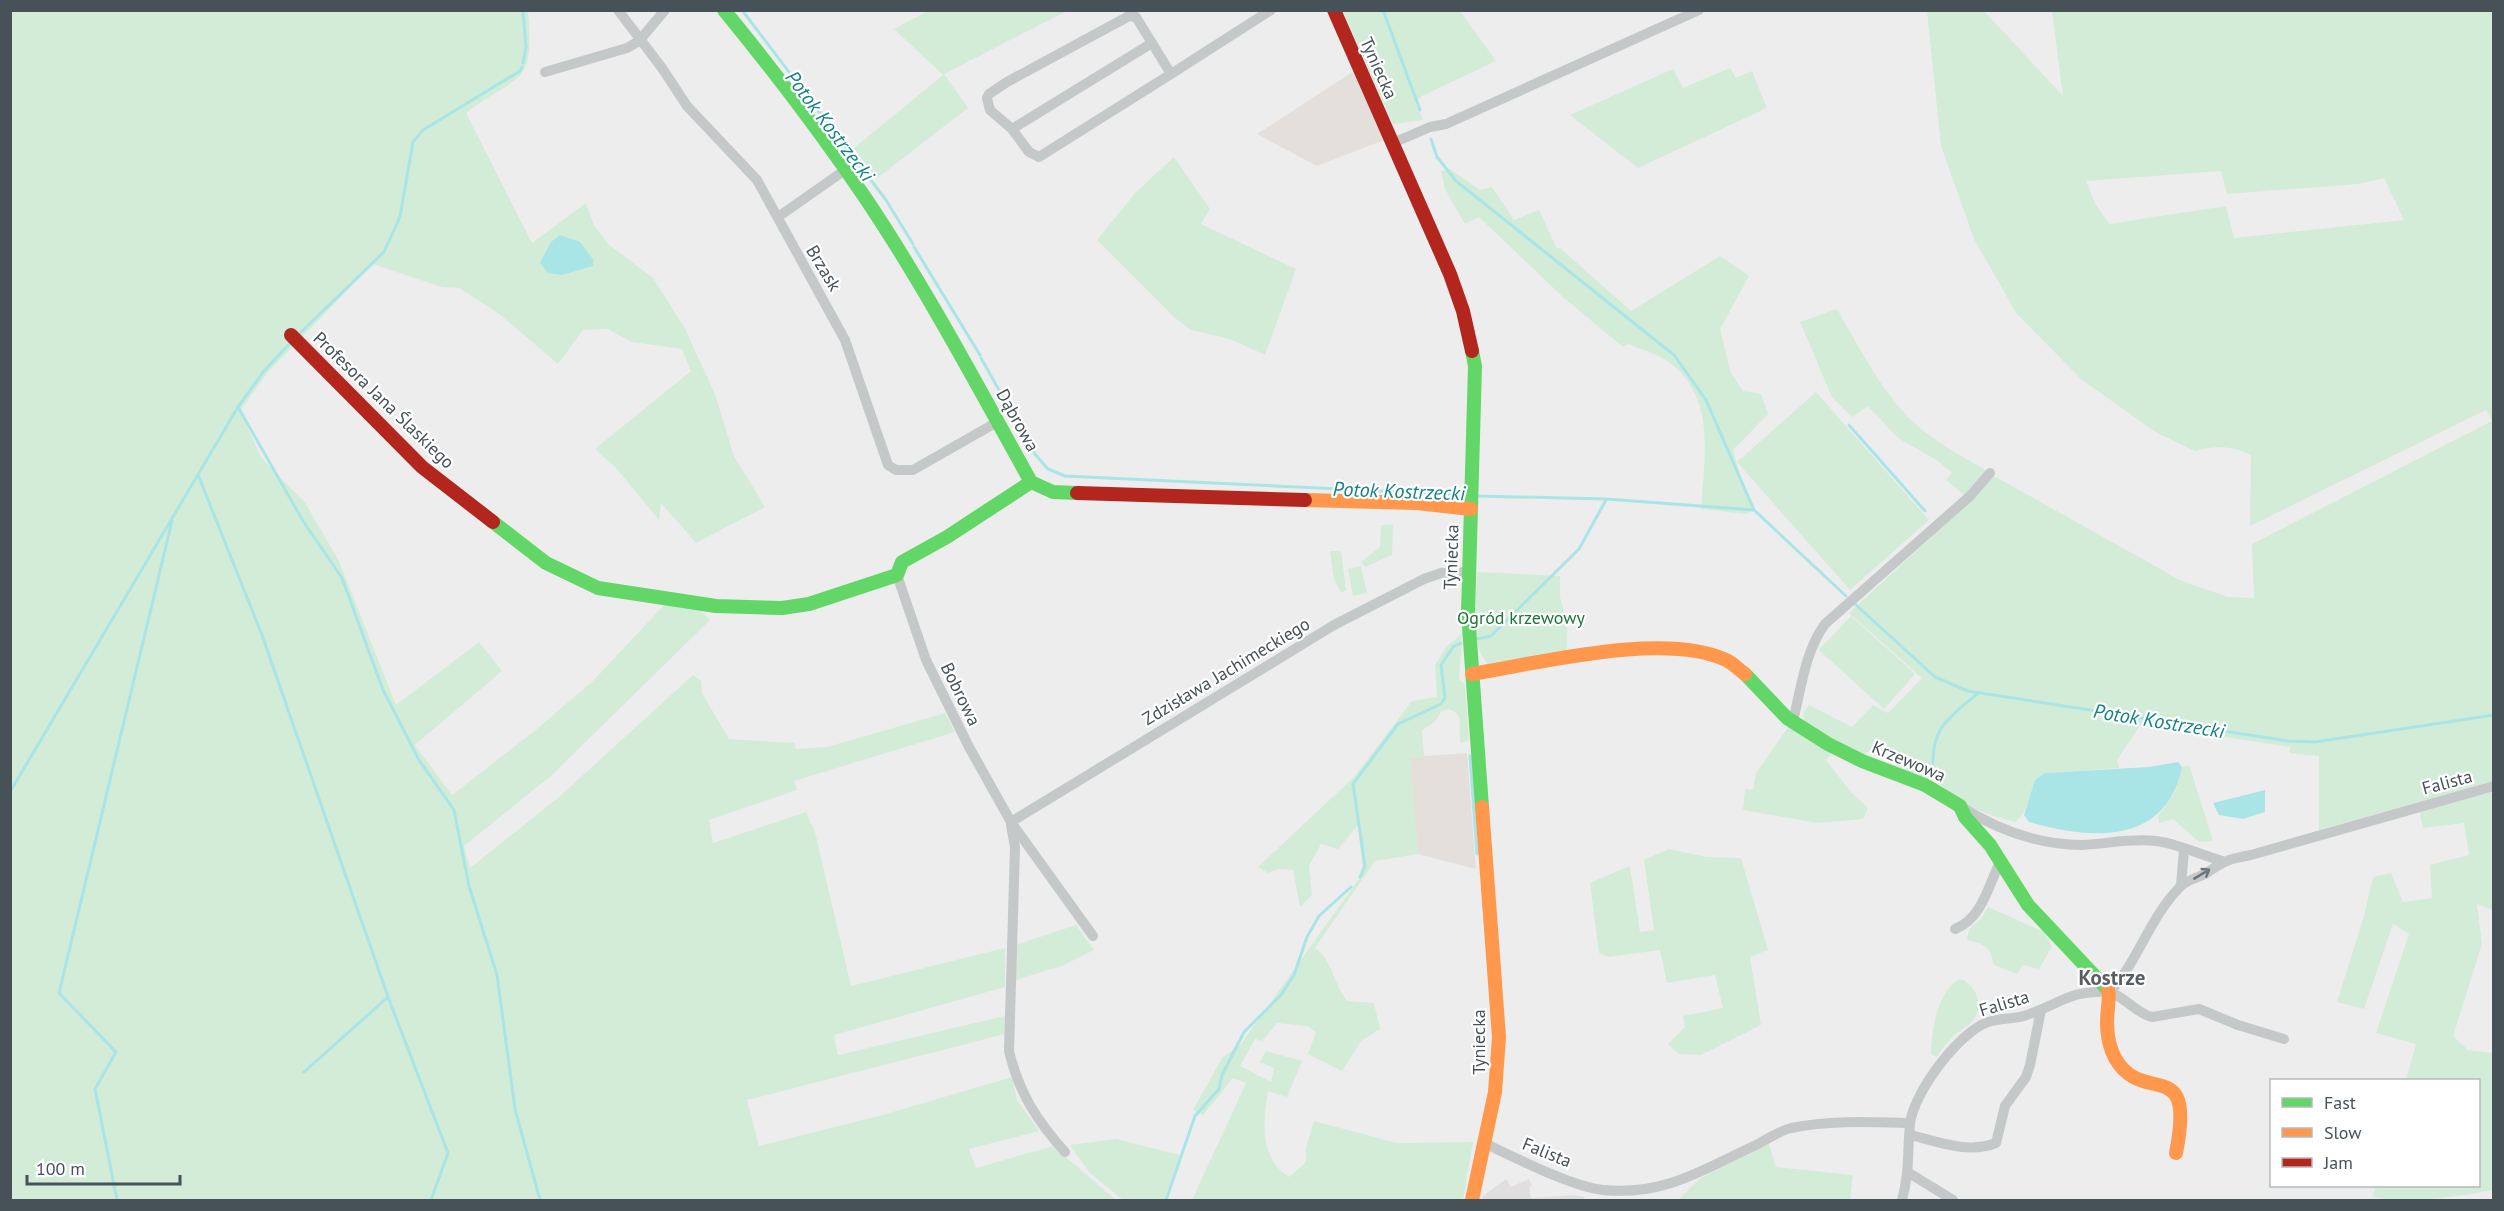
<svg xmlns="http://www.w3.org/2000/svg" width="2504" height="1211" font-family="'PT Sans',sans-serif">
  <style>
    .commercial { fill: #e4dfda }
    .education { fill: #e0dedf }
    .green { fill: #d2ecd8; fill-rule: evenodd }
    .water { fill: #a9e5e7 }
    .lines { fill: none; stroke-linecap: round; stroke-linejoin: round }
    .stream { stroke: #a9e5e7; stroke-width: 3 }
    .street { stroke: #c4c8c9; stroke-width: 10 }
    .fast { stroke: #63d668; stroke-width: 14 }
    .slow { stroke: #ff974d; stroke-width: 14 }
    .jam { stroke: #b3261e; stroke-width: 14 }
    .oneway { stroke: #6c757a }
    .labels { text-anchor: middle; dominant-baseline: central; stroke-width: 4.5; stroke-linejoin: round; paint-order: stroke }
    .street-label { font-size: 18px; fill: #465258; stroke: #fff }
    .park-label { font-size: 18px; fill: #1c7339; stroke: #fff }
    .water-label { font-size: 20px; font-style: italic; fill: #148286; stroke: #fff }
    .quarter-label { font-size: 21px; font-weight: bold; fill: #595e60; stroke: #fff }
  </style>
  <rect width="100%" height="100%" fill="#eeeded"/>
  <g class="commercial">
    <path d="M1354 71 1384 140 1317 166 1257 134Z"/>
    <path d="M1467 753 1476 869 1418 854 1414 812 1410 757Z"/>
  </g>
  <path class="education" d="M1506 1179 1511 1187 1529 1179 1532 1186 1529 1187 1531 1198 1575 1195 1584 1197 1585 1200H1482L1483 1196Z"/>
  <g class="green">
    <path d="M930 10 1067 11 944 74 968 108 876 179 854 148 943 75 894 29Z"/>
    <path d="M10 11H528C535 89 519 72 466 113L532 243 586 203 594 225 608 244 653 278 684 327 715 394 734 456 765 507 696 543 661 503 659 520 616 468 595 449 691 371 682 349 632 342 607 329 583 330 558 364 498 313 459 288 442 287 373 264 268 372 240 411 261 457 306 504 339 561 396 705 479 642 502 671 415 745 452 795 532 733 592 682 666 603 696 607 710 620 552 775 464 846 470 868 559 797 693 675 701 681 702 693 729 739 794 743 796 749 827 747 945 713 955 732 794 781 797 790 709 820 713 843 806 812 815 832 851 986 1005 948V987L834 1035 838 1055 1005 1016V1034L747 1100 759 1146 886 1114 1012 1077 1017 1100 1039 1131 969 1149 976 1168 1053 1146 1116 1200H11Z"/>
    <path d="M1343 11H1460L1496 61 1422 96 1415 103 1423 120 1393 124Z"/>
    <path d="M1927 11H1984L2063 96 2052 11H2493V781L2319 830V756L2290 753V747L2141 724 2117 760 2119 768 2045 773C2027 786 2032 809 2015 822 1992 816 1949 803 1939 781L1912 774 1897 766 1898 754 1873 749 1864 754 1850 750 1805 723 1803 714 1809 705 1852 727 1873 705 1888 713 1922 678 1849 613 1964 507 1994 476 2180 580 2228 597 2254 598 2252 544 2492 421 2486 410 2250 526 2251 455C2233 446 2215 445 2195 451L2157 433 2082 380 2017 314 1974 239 1941 146ZM2221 171 2227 194 2358 184 2384 178 2404 220 2234 238 2226 206 2109 224 2095 203 2086 181Z"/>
    <path d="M1730 68 1736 78 1752 71 1767 108 1638 168 1570 115 1673 69 1683 88Z"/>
    <path d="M1174 157 1210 209 1201 224 1296 269 1265 355 1230 339 1191 330 1175 318 1097 240 1136 192Z"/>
    <path d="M1450 169 1480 190 1492 187 1514 220 1539 210 1557 249 1560 248 1631 311 1720 256 1749 276 1720 329 1731 373 1743 391 1761 394 1768 414 1733 450 1742 484 1754 507 1747 514 1701 509C1704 458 1716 403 1674 366 1662 355 1642 350 1628 344L1623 347 1564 298 1479 217 1465 224 1445 189 1441 171Z"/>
    <path d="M1837 309C1861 350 1884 398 1921 429 1941 445 1965 458 1987 471L1964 495 1946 480 1952 473 1938 461 1898 438 1868 406 1852 417 1832 397 1800 322Z"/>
    <path d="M1816 392 1929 520 1850 590 1737 462Z"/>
    <path d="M1381 525H1393L1392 555 1365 567 1361 562 1380 547Z"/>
    <path d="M1330 551H1341L1346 590 1341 593 1334 579Z"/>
    <path d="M1361 566 1367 593 1353 596 1348 569Z"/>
    <path d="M1477 572 1560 576V597L1567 624V652L1490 666C1468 647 1477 599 1477 572Z"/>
    <path d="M1851 616 1915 674 1884 709 1819 650Z"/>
    <path d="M1462 634 1459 680 1465 684 1469 740 1461 743C1456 729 1467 716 1449 709L1441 712 1435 722 1422 730 1424 756 1410 757 1418 854 1375 861 1315 948C1333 960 1333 984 1347 1001L1374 1003 1380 1029 1361 1041 1342 1071 1308 1054 1316 1032 1307 1026 1277 1023 1262 1041 1255 1039 1240 1066 1271 1082 1274 1068 1260 1062 1266 1051 1302 1061 1287 1097 1268 1091C1263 1122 1259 1158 1289 1177L1306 1162V1148L1314 1121 1397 1143 1473 1142 1463 1200H1192L1246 1083 1233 1078 1203 1115 1193 1110 1222 1058 1240 1045 1363 873 1358 825 1338 849 1321 844 1309 866 1312 895 1300 907 1293 870 1280 869 1268 873 1258 867 1353 778 1412 701 1437 697 1435 665 1447 646Z"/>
    <path d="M1789 726 1834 751 1826 760 1851 792 1868 808 1863 819 1818 823 1743 810 1745 789 1753 790 1756 773Z"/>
    <path d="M2189 765 2213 841 2199 842 2173 819 2159 823 2158 816 2175 792 2182 767Z"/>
    <path d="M2493 792V910L2477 904 2482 944 2453 1036 2468 1050 2493 1053V1190C2455 1197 2411 1204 2372 1197L2376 1186H2478V1080H2406L2416 1044 2376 1033 2409 934 2393 924 2364 1009 2337 1002 2364 916 2373 877 2391 873 2403 902 2432 898 2430 865 2469 855 2464 823 2423 828 2419 809Z"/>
    <path d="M1669 849 1706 857 1741 858 1768 950 1750 957 1761 1025 1701 1055 1679 1054 1668 1044 1685 1027 1683 1016 1723 1008 1715 975 1667 983 1660 950 1608 957 1599 953 1590 883 1630 866 1640 932 1654 930 1644 860Z"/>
    <path d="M1988 907 2044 932 2052 946 2039 969 2023 965 2017 974 1994 965C1990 946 1985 944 1967 940L1969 929 1981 919Z"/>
    <path d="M1076 925 1094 950 1062 966 1015 980 1016 945Z"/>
    <path d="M1961 979C1976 985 1984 1005 1974 1019 1968 1027 1958 1031 1951 1038 1946 1044 1941 1051 1936 1057L1931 1054C1931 1033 1938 987 1961 979Z"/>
    <path d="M1116 1139 1180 1155 1164 1200H1123L1090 1173 1070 1145Z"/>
    <path d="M1769 1144 1776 1167 1853 1175 1850 1200H1678L1699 1179Z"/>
  </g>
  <g class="water">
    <path d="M560 235 580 242 593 259V266L562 275 548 273 540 263 551 242Z"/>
    <path d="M2178 762 2182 767C2166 846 2090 840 2029 822L2024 815 2035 780 2045 773 2149 767Z"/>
    <path d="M2265 790V812L2243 819 2219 815 2213 803Z"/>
  </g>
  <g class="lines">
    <g class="stream">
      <path d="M742 10 886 200 913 244"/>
      <path d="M1383 10 1420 110"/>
      <path d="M523 63 526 48 523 10"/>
      <path d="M1431 139 1437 157 1456 181 1674 355 1706 400 1754 510"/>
      <path d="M914 247 980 355"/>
      <path d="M298 335 384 252 400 217 413 142 423 130 520 71 522 67"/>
      <path d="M981 358 1035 454 1048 469 1065 476 1467 495"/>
      <path d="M238 407 303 521 342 578 383 690 419 760 454 810 469 886 497 975 515 1109 540 1200"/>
      <path d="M1849 425 1925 511"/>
      <path d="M199 477 262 635 388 997 448 1153 431 1200"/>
      <path d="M1477 496 1606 499 1754 510 1846 596"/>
      <path d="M1855 604 1935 677 1968 691 2288 741 2315 742 2494 715"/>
      <path d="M1477 639 1491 636 1579 549 1606 500"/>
      <path d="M1470 756 1477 854"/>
      <path d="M1933 763C1932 726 1952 716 1978 693"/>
      <path d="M10 792 238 407 264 371 291 342"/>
      <path d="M1360 877 1365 866 1353 784 1398 724 1441 704 1445 698 1441 665 1453 647 1461 643"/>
      <path d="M304 1072 388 997"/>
      <path d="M117 1200 95 1089 116 1052 59 993 172 521"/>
      <path d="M1166 1200 1195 1116 1219 1089 1222 1075 1244 1032 1281 995 1294 975 1307 937 1319 916 1351 887"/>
    </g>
    <g class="street">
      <path d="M618 10 662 68 687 106 757 180 845 340 888 465 896 470H913L999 421"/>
      <path d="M545 72 627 48 639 41 665 10"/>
      <path d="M1171 74 1039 157 1029 152 1012 129 990 110 987 98 989 94 1007 82 1129 16 1136 17 1171 74 1271 10"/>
      <path d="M1012 129 1152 43"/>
      <path d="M1393 143 1430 127 1446 124 1699 10"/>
      <path d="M778 217 845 170"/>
      <path d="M897 575 926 660 969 747 1011 822 1093 936"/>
      <path d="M1793 721C1801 689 1805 651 1825 624L1970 496 1990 473"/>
      <path d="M1960 806C1996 829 2038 845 2082 845 2107 844 2130 838 2156 841 2176 843 2201 855 2222 861"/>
      <path d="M1011 822 1334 625 1424 579 1441 573 1468 572"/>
      <path d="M1011 825 1015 847 1009 1051C1019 1093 1037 1121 1065 1152"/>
      <path d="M2181 885 2184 850"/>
      <path d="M1955 929C1981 919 1988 888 1999 864"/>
      <path d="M2110 992C2126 998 2136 1013 2152 1017L2199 1009 2238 1025 2284 1039"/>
      <path d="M1911 1135C1938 1142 1969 1154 1996 1143L2005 1106 2026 1077 2030 1065 2041 1010"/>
      <path d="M1484 1143C1514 1157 1572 1187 1603 1190 1664 1196 1702 1170 1754 1146 1766 1140 1779 1131 1791 1128 1830 1120 1871 1122 1910 1123"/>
      <path d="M1909 1173 1953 1200"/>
      <path d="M1902 1200C1910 1171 1907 1153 1910 1124 1913 1093 1959 1032 1988 1022 1999 1018 2013 1019 2024 1016 2059 1005 2070 989 2110 992 2138 961 2150 917 2180 887 2186 880 2197 878 2205 874 2224 861 2228 859 2251 855L2494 786"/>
    </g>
    <g class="fast">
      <path d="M724 10C774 71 822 134 866 199 927 290 978 387 1031 482L1053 492 1077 493"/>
      <path d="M1472 351 1475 366 1468 613 1482 807"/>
      <path d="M493 522 546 563 598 588 716 606 782 608 809 604 897 575 902 562 947 537 1031 482"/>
      <path d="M1745 674 1787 718 1828 744 1862 761 1925 785 1960 806 1965 817 1990 845 2028 905 2108 990"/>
    </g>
    <g class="slow">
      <path d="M1305 500 1417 503 1471 509"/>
      <path d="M1472 674C1538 663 1666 631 1726 660 1733 663 1739 670 1745 674"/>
      <path d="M2108 990C2110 996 2108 1002 2108 1008 2106 1024 2107 1043 2115 1058 2143 1108 2196 1052 2176 1153"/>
      <path d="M1472 1200 1495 1092 1499 1037 1482 807"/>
    </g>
    <g class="jam">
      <path d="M1334 10 1450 274 1463 311 1472 351"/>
      <path d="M291 335 422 467 493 522"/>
      <path d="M1077 493 1305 500"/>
    </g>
  </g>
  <defs><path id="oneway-shaft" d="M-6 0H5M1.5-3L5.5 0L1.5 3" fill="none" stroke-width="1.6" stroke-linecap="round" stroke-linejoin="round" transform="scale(1.5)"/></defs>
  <use class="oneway" href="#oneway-shaft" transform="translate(2202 874) rotate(-31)"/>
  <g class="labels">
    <g class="street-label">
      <text transform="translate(1379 68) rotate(66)">Tyniecka</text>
      <text transform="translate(824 268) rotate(59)">Brzask</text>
      <text transform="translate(384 400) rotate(44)">Profesora Jana Ślaskiego</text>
      <text transform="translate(1018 420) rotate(61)">Dąbrowa</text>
      <text transform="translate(1451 557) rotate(-88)">Tyniecka</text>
      <text transform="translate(1226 671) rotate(-31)">Zdzisława Jachimeckiego</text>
      <text transform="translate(961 694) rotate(64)">Bobrowa</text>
      <text transform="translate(1909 761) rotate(23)">Krzewowa</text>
      <text transform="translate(2447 782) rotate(-15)">Falista</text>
      <text transform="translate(2004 1003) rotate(-17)">Falista</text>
      <text transform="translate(1478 1042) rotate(-90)">Tyniecka</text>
      <text transform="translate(1547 1152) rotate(22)">Falista</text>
    </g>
    <g class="park-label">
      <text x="1521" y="617">Ogród krzewowy</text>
    </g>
    <g class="water-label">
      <text transform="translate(830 126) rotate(53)">Potok Kostrzecki</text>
      <text transform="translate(1399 491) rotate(2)">Potok Kostrzecki</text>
      <text transform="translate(2159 721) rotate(9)">Potok Kostrzecki</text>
    </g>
    <g class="quarter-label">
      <text x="2112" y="977">Kostrze</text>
    </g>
  </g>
  <rect width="2504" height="1211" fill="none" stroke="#465258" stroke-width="24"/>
  <rect x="2270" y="1079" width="210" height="108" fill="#ffffff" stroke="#b5babc" stroke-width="1.5"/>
  <rect x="2282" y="1098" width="30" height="9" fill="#63d668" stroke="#b5babc" stroke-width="1.5"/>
  <text x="2324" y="1109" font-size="18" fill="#465258">Fast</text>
  <rect x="2282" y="1128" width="30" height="9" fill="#ff974d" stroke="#b5babc" stroke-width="1.5"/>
  <text x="2324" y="1139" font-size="18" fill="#465258">Slow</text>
  <rect x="2282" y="1158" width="30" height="9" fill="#b3261e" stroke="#b5babc" stroke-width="1.5"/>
  <text x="2324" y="1169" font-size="18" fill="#465258">Jam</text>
  <path d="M27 1175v9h153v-9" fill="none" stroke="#465258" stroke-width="3"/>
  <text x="36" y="1175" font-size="18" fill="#465258" stroke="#ffffff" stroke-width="4.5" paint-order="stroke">100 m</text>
</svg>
